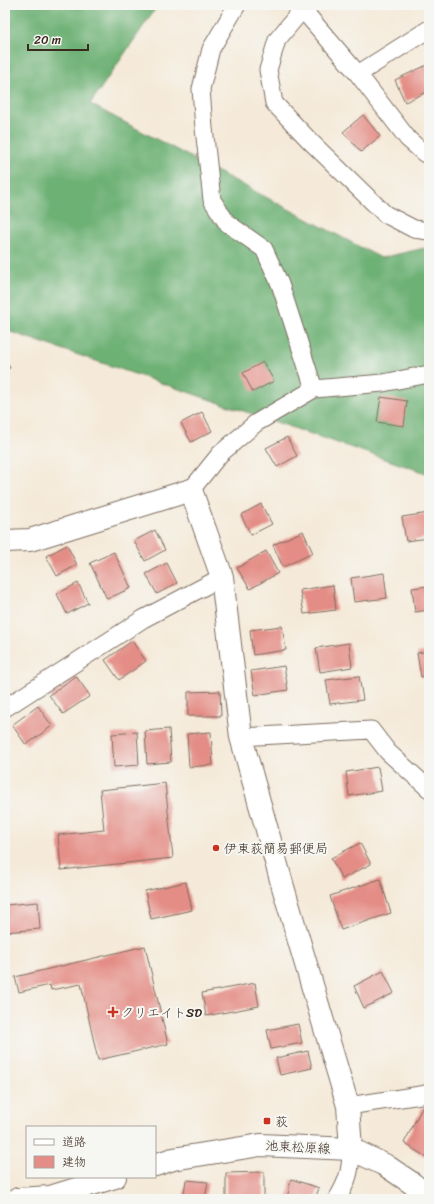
<svg xmlns="http://www.w3.org/2000/svg" width="434" height="1204" font-family="Sriracha,'Klee One',sans-serif">
  <style>
    .forest { fill: #6db174; stroke: #546e49 }
    .building { fill: #e48d86 }
    .lines { fill: none; stroke-linecap: round; stroke-linejoin: round }
    .street-casing { stroke: #7c6d5f; stroke-width: 19 }
    .secondary-casing { stroke: #7c6d5f; stroke-width: 24 }
    .street { stroke: #fff; stroke-width: 17 }
    .secondary { stroke: #fff; stroke-width: 22 }
    .poi-dot { fill: #c8321e; stroke: #f6f6f2; stroke-width: 1.5 }
    .labels { text-anchor: middle; dominant-baseline: central; stroke-width: 4; stroke-linejoin: round; paint-order: stroke }
    .poi-label { font-size: 13px; fill: #3b2a1e; stroke: #f6f6f2; text-anchor: start }
    .street-label { font-size: 13px; fill: #3b2a1e; stroke: #f6f6f2 }
  </style>
  <rect width="100%" height="100%" fill="#f6f6f2"/>
  <filter id="ink" filterUnits="userSpaceOnUse"><feTurbulence type="fractalNoise" baseFrequency=".025" numOctaves="2"/><feDisplacementMap in="SourceGraphic" scale="8" xChannelSelector="R" yChannelSelector="G"/><feConvolveMatrix kernelMatrix="1 2 1 2 8 2 1 2 1" color-interpolation-filters="sRGB"/></filter>
  <filter id="wash" filterUnits="userSpaceOnUse"><feTurbulence type="fractalNoise" baseFrequency=".012" numOctaves="4" result="noise"/><feDisplacementMap in="SourceGraphic" scale="16" xChannelSelector="R" yChannelSelector="G"/><feGaussianBlur stdDeviation="0.9" result="paint"/><feColorMatrix in="noise" values="0 0 0 0 0 0 0 0 0 0 0 0 0 0 0 0 0 1.4 0 .05"/><feComposite in="paint" operator="in"/></filter>
  <g filter="url(#wash)">
    <rect width="100%" height="100%" fill="#f5ead9"/>
    <path class="forest" d="M5 5H158L90 104 381 258 429 247V474L5 330Z"/>
    <g id="blocks">
      <g class="building">
        <path d="M427 65 429 69V91L405 102 395 80Z"/>
        <path d="M363 115 380 136 361 152 343 132Z"/>
        <path d="M5 359 10 368 5 370Z"/>
        <path d="M263 362 274 381 253 392 243 373Z"/>
        <path d="M381 397 407 401 404 426 377 422Z"/>
        <path d="M202 412 212 431 191 442 181 423Z"/>
        <path d="M287 437 297 456 277 467 266 448Z"/>
        <path d="M261 504 272 524 251 535 241 515Z"/>
        <path d="M429 513V538L406 541 402 517Z"/>
        <path d="M155 530 165 550 145 561 134 541Z"/>
        <path d="M303 531 313 553 283 567 273 545Z"/>
        <path d="M67 545 77 565 57 576 46 556Z"/>
        <path d="M266 551 278 573 250 589 237 568Z"/>
        <path d="M114 552 131 588 107 599 90 563Z"/>
        <path d="M167 563 177 583 157 594 146 574Z"/>
        <path d="M384 573 387 598 354 602 351 578Z"/>
        <path d="M78 583 88 603 67 614 57 594Z"/>
        <path d="M333 585 336 610 304 614 300 590Z"/>
        <path d="M429 586V610L415 612 412 588Z"/>
        <path d="M282 626 286 650 253 655 250 630Z"/>
        <path d="M132 641 146 661 119 680 105 660Z"/>
        <path d="M349 643 352 667 320 672 316 648Z"/>
        <path d="M429 651V675L421 677 417 653Z"/>
        <path d="M284 666 288 690 255 695 251 671Z"/>
        <path d="M76 676 90 696 63 714 49 695Z"/>
        <path d="M359 676 363 700 330 704 326 680Z"/>
        <path d="M220 691 221 716H188V692Z"/>
        <path d="M38 706 52 726 26 745 12 725Z"/>
        <path d="M169 729 171 762 147 764 145 731Z"/>
        <path d="M137 732 139 765 114 767 112 734Z"/>
        <path d="M211 732 213 765 189 767 187 734Z"/>
        <path d="M378 767 382 791 349 796 346 772Z"/>
        <path d="M165 783 173 858 61 870 58 835 104 830 100 790Z"/>
        <path d="M360 843 371 864 342 879 331 858Z"/>
        <path d="M380 879 391 913 341 930 330 896Z"/>
        <path d="M186 882 192 910 151 919 145 891Z"/>
        <path d="M38 902 40 929 5 932V905Z"/>
        <path d="M145 946 168 1044 98 1060 81 984 51 990 50 985 19 992 15 977Z"/>
        <path d="M383 971 394 993 364 1008 354 986Z"/>
        <path d="M255 983 259 1006 206 1016 202 993Z"/>
        <path d="M298 1024 302 1043 271 1049 267 1030Z"/>
        <path d="M308 1051 312 1068 280 1075 276 1058Z"/>
        <path d="M429 1105V1159L404 1143 422 1108Z"/>
        <path d="M264 1172V1199H226V1173Z"/>
        <path d="M291 1179 319 1188 315 1199H287Z"/>
        <path d="M186 1180 208 1182 205 1199H183Z"/>
      </g>
    </g>
  </g>
  <g filter="url(#ink)">
    <use href="#blocks" fill-opacity="0" stroke="#7c6d5f" stroke-width="1"/>
    <g class="lines">
      <g class="street-casing">
        <g id="street">
          <path d="M237 5 211 49 201 89 204 128 212 200 227 223 264 249 280 284 314 389"/>
          <path d="M306 5 277 40 268 70 274 103 310 141 385 214 414 229 429 231"/>
          <path d="M303 10 358 74 408 139 425 154H429"/>
          <path d="M358 74 429 29"/>
          <path d="M191 490 220 454 256 423 314 389 383 383 429 374"/>
          <path d="M5 708 143 619 222 577"/>
          <path d="M241 737 371 730 388 752 429 789"/>
          <path d="M348 1106 427 1094 429 1092"/>
          <path d="M337 1199C348 1181 351 1170 351 1149"/>
        </g>
      </g>
      <g class="secondary-casing">
        <g id="secondary">
          <path d="M5 541 30 540 191 490 222 577 241 737 283 887 348 1106 351 1149"/>
          <path d="M155 1165 173 1159 260 1145 351 1149 385 1165 413 1184 429 1198"/>
          <path d="M18 1199 50 1197 115 1177"/>
        </g>
      </g>
      <use href="#street" class="street"/>
      <use href="#secondary" class="secondary"/>
    </g>
  </g>
  <g class="poi-dot">
    <circle cx="216" cy="848" r="4"/>
    <path d="M111 1006h4v4h4v4h-4v4h-4v-4h-4v-4h4z"/>
    <rect x="263" y="1117" width="8" height="8" rx="2"/>
  </g>
  <g class="labels">
    <g class="poi-label">
      <text x="224" y="848">伊東荻簡易郵便局</text>
      <text x="121" y="1012">クリエイトSD</text>
      <text x="275" y="1121">荻</text>
    </g>
    <g class="street-label">
      <text transform="translate(298 1147) rotate(3)">池東松原線</text>
    </g>
  </g>
  <rect width="434" height="1204" fill="none" stroke="#f6f6f2" stroke-width="20"/>
  <rect x="26" y="1126" width="130" height="52" fill="#f6f6f2" stroke="#aba49d"/>
  <rect x="34" y="1139" width="20" height="6" fill="#ffffff" stroke="#aba49d"/>
  <text x="62" y="1146" font-size="12" fill="#3b2a1e">道路</text>
  <rect x="34" y="1156" width="20" height="12" fill="#e48d86" stroke="#aba49d"/>
  <text x="62" y="1166" font-size="12" fill="#3b2a1e">建物</text>
  <path d="M28 44v6h60v-6" fill="none" stroke="#3b2a1e" stroke-width="2"/>
  <text x="34" y="44" font-size="12" fill="#3b2a1e" stroke="#f6f6f2" stroke-width="3" paint-order="stroke">20 m</text>
</svg>
